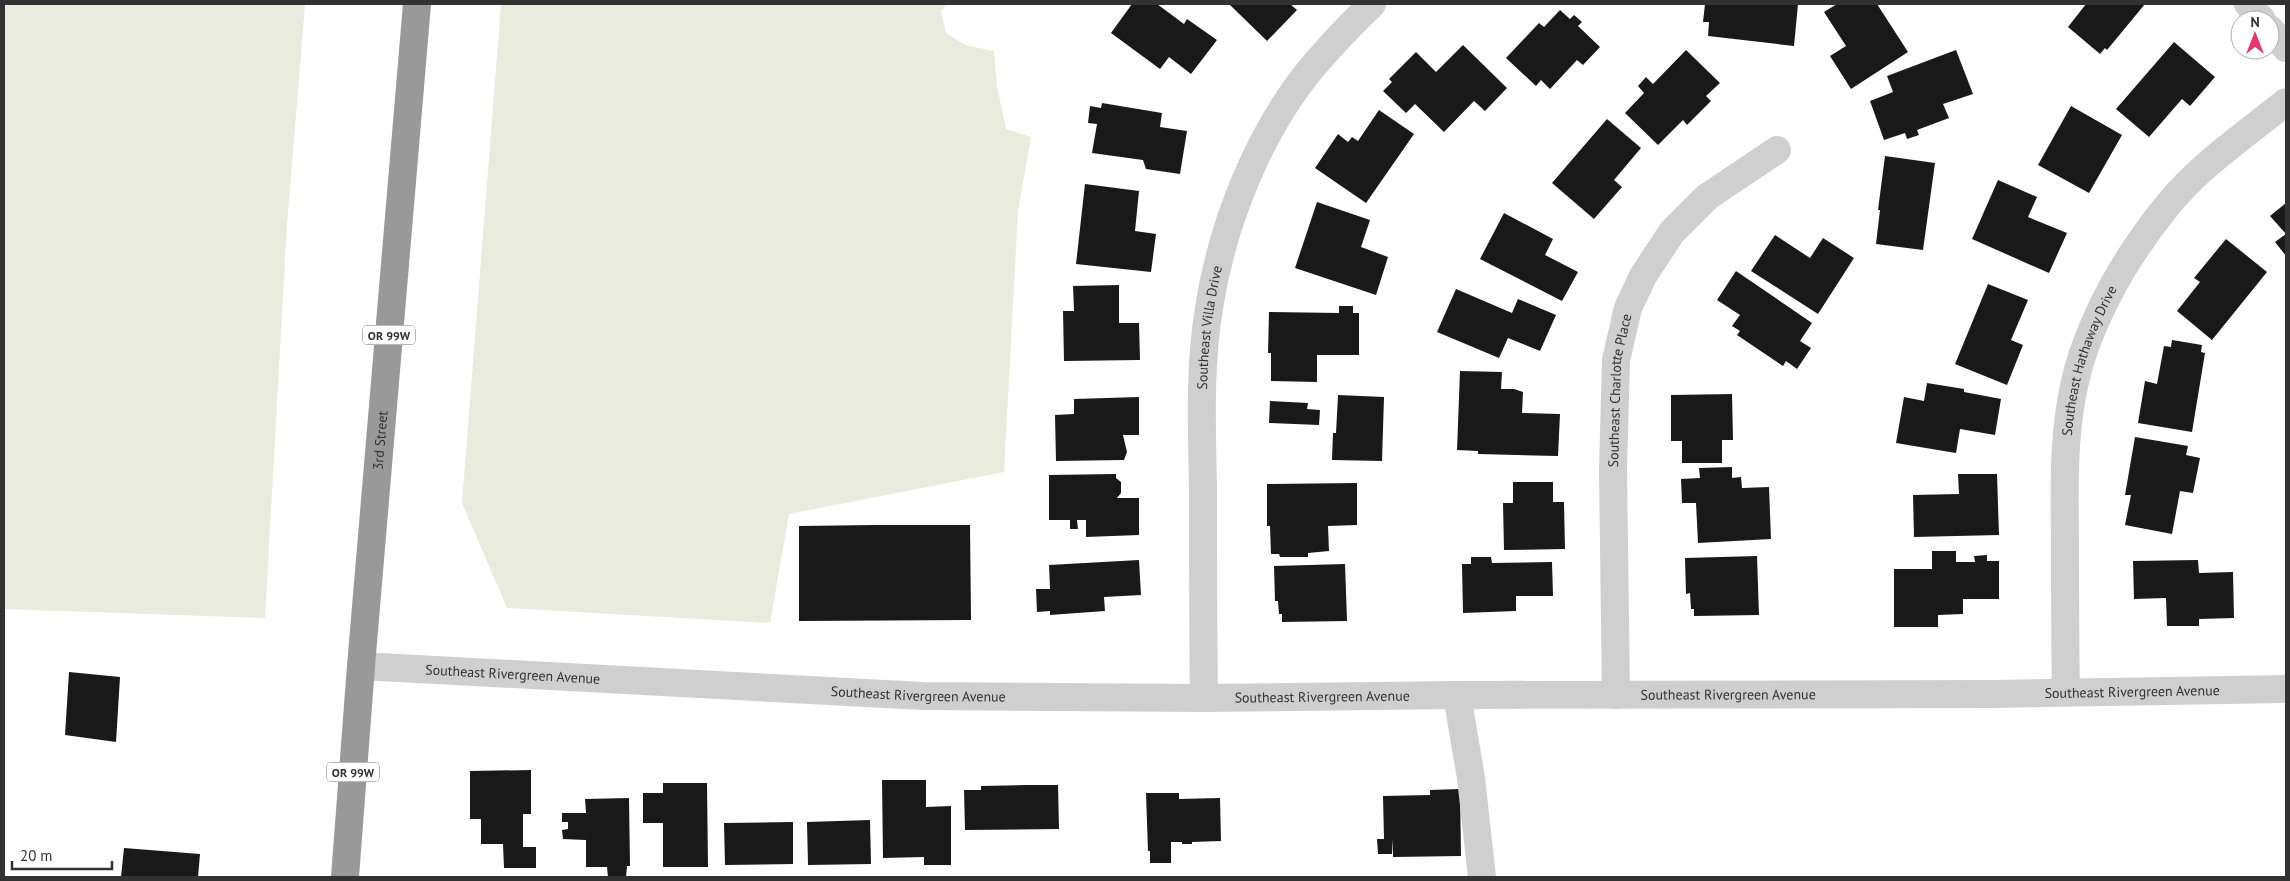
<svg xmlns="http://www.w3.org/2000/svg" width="2290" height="881" font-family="'PT Sans',sans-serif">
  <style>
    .green { fill: #e8ebdd }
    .building { fill: #191919 }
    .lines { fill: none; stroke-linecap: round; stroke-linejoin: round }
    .minor { stroke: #cfcfcf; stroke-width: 28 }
    .highway { stroke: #999; stroke-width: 28 }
    .labels { text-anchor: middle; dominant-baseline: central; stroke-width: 5; stroke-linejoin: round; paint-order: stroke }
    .shield { fill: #fff; stroke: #707070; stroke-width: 1 }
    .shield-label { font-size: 12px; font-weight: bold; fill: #323232 }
    .street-label { font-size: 14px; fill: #323232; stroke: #fff }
  </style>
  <rect width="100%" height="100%" fill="#fff"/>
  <g class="green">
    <path d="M4 4H305L287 225 265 618 4 609Z"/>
    <path d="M501 4H947L941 11 946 33 965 45 994 51 997 86 1006 129 1031 137 1018 211 1004 472 789 514 770 623 507 608 462 503Z"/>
  </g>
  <g class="building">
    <path d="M1132 4H1157L1184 24 1187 19 1217 40 1191 74 1169 57 1160 69 1111 33Z"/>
    <path d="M1229 4H1290L1297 10 1267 41Z"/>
    <path d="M1705 4H1798L1794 46 1708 36 1709 22H1703Z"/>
    <path d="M1837 4H1877L1908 52 1851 89 1830 56 1846 46 1824 12Z"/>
    <path d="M2086 4H2145L2107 50 2105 48 2100 54 2068 27Z"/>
    <path d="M1560 10 1570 19 1574 15 1582 22 1578 26 1600 47 1583 65 1577 60 1550 89 1541 80 1536 86 1506 58 1539 23 1544 27Z"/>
    <path d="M2174 42 2215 77 2190 106 2182 99 2149 137 2116 109Z"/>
    <path d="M1463 45 1507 88 1485 111 1474 101 1444 132 1415 104 1406 113 1383 91 1392 82 1389 79 1416 52 1436 72Z"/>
    <path d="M1686 50 1720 83 1706 96 1711 101 1687 125 1683 120 1658 145 1625 113 1644 93 1638 86 1646 77 1653 84Z"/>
    <path d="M1956 50 1973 94 1943 104 1949 118 1917 130 1919 135 1907 139 1905 133 1884 140 1870 101 1893 92 1887 76Z"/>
    <path d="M1102 103 1162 113 1160 127 1187 131 1180 174 1146 169 1143 160 1092 153 1097 124 1088 123 1090 106 1101 108Z"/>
    <path d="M2071 106 2122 135 2089 193 2038 165Z"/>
    <path d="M1379 110 1414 134 1366 203 1315 168 1338 134 1348 142 1352 137 1358 141Z"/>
    <path d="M1607 119 1641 148 1614 180 1622 187 1594 219 1552 183Z"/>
    <path d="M1885 156 1935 163 1923 250 1876 244 1880 210H1878Z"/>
    <path d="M1998 180 2037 197 2028 217 2067 233 2049 273 1972 239Z"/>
    <path d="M1085 184 1139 191 1135 231 1156 234 1151 272 1076 264Z"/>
    <path d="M1317 202 1370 220 1361 247 1388 257 1376 295 1295 268Z"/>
    <path d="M2286 203V256L2275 242 2286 234 2270 216Z"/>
    <path d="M1504 213 1553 239 1545 255 1578 272 1562 301 1480 259Z"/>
    <path d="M1775 235 1810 258 1823 238 1854 258 1818 314 1751 271Z"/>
    <path d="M2226 239 2267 272 2212 340 2177 311 2200 282 2194 278Z"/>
    <path d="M1736 271 1812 323 1800 341 1811 348 1797 369 1786 361 1783 366 1737 335 1740 331 1732 326 1740 315 1717 300Z"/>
    <path d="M1988 284 2028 300 2011 340 2023 345 2007 385 1955 364Z"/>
    <path d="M1119 285V323H1139L1140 360 1064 361 1063 311H1074L1073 286Z"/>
    <path d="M1456 289 1512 313 1518 299 1556 315 1540 351 1508 338 1499 358 1437 332Z"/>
    <path d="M1339 306H1353V313H1359V355H1317V382L1271 381V353H1268L1269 312 1339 313Z"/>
    <path d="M2172 340 2202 345 2201 352 2205 353 2192 432 2138 423 2145 381 2157 384 2164 346 2171 347Z"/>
    <path d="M1460 371 1502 372 1501 389H1514L1523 392 1522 413 1560 414 1558 456 1478 454V451L1457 450Z"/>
    <path d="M1927 383 1964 389V392L2001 399 1995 435 1960 429 1956 453 1896 443 1904 397 1924 401Z"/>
    <path d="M1732 394 1733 440H1722V463H1682V441H1671V395Z"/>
    <path d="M1338 395 1384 397 1382 461 1332 460 1333 433H1336Z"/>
    <path d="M1139 397V435H1123L1127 452 1124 460 1056 461 1055 415 1074 414V399Z"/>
    <path d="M1270 401 1308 403 1307 409 1320 410 1319 425 1269 423Z"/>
    <path d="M2135 437 2188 446 2186 455 2200 458 2193 493 2180 491 2172 534 2125 525 2131 495H2125Z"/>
    <path d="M1732 467V478L1741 477 1742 488 1769 487 1771 539 1698 543 1696 503H1682L1681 479 1700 478 1699 468Z"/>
    <path d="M1116 474V478L1121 482V493L1117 498H1139V535L1086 537V520H1077L1078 529H1070V520H1049V475Z"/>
    <path d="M1958 474H1997L1999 535 1914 537 1913 495 1959 494Z"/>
    <path d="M1513 482H1553V502H1564L1565 549 1504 550 1503 503H1513Z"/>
    <path d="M1357 483V525L1328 526 1329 551 1308 553V557H1280L1279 554H1271L1270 526H1267V484Z"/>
    <path d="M875 525H970L971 620 799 621V526Z"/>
    <path d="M1932 551H1956V562H1975L1974 556 1987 555V561H1999V599H1963V614L1938 615V627H1894V569H1932Z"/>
    <path d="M1757 556 1759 615 1694 616V609H1691L1690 593 1686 594 1685 558Z"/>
    <path d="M1471 557H1491L1492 563 1552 562 1553 596H1516V611L1463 613 1462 564H1471Z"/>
    <path d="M1139 560 1141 595 1104 597 1105 611 1050 615V611L1037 612 1036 589H1050L1049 565Z"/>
    <path d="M2198 560 2199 573 2233 572 2234 618 2199 619V626H2167L2166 598 2134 599 2133 561Z"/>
    <path d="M1345 564 1347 621 1282 622V614H1279L1278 601H1275L1274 566Z"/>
    <path d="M69 672 120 677 116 742 65 735Z"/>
    <path d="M531 770V814H523V847H536V868H504L503 844H481V819H470V771Z"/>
    <path d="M882 780H926V807L951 806V865H924V857L883 858Z"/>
    <path d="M663 783H707L708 867H663V823H643V793H663Z"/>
    <path d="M1024 785H1058L1059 829 965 830 964 790H981V786Z"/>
    <path d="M1460 789 1461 856 1393 857V839L1392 854H1378L1377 839H1384L1383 796 1430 795V790Z"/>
    <path d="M1146 793H1179V799L1220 798 1221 841 1192 842V844H1182V842H1171V863H1150V851H1148Z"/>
    <path d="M629 798 630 866H627L626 877H608L607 867H586V840L563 839 562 830 568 829V822H562V813H586L585 799Z"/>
    <path d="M870 820 871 864 808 865 807 822Z"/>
    <path d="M793 822V864L725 865 724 823Z"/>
    <path d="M124 848 200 854 198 877H121Z"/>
  </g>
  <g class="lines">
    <g class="minor">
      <path d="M2248 4 2262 20"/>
      <path d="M2270 29 2286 48"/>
      <path id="s1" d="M361 666 923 696 1204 698 1457 695 1993 694 2286 689"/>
      <path id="s2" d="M2066 692C2065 640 2065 589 2065 537 2064 475 2063 413 2083 353 2101 301 2132 249 2167 206 2200 165 2245 135 2286 102"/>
      <path d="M1457 695 1471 778 1482 877"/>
      <path id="s3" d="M1616 695 1613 470 1616 360 1628 308 1643 276 1672 232 1707 197 1777 150"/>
      <path id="s4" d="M1204 698C1203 629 1203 559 1203 490 1202 430 1199 368 1209 308 1222 224 1259 130 1315 64 1333 43 1352 23 1372 4"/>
    </g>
    <path class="highway" id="s5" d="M345 877 361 666 417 4"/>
  </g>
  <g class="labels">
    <g class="shield">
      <rect x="363" y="325.5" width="52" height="19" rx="4"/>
      <rect x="327" y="762.5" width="52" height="19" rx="4"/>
    </g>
    <g class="shield-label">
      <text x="389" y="335">OR 99W</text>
      <text x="353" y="772">OR 99W</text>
    </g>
    <g class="street-label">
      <text stroke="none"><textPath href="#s4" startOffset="371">Southeast Villa Drive</textPath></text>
      <text stroke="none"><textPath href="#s2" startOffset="335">Southeast Hathaway Drive</textPath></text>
      <text stroke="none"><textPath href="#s3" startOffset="305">Southeast Charlotte Place</textPath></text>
      <text stroke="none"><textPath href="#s5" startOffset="438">3rd Street</textPath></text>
      <text stroke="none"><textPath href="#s1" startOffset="152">Southeast Rivergreen Avenue</textPath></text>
      <text stroke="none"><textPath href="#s1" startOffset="1772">Southeast Rivergreen Avenue</textPath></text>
      <text stroke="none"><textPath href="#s1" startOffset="558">Southeast Rivergreen Avenue</textPath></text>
      <text stroke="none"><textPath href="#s1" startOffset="1368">Southeast Rivergreen Avenue</textPath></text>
      <text stroke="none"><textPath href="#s1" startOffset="962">Southeast Rivergreen Avenue</textPath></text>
    </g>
  </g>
  <rect width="2290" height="881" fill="none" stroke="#323232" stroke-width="10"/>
  <g transform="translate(2255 35)"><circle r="24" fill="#ffffff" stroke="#adadad"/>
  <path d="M0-4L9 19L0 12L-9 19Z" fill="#e5386c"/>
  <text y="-8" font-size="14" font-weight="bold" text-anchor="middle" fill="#323232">N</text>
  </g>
  <path d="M12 861v8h100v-8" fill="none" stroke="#323232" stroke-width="2.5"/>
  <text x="20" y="861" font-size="15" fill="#323232" stroke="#ffffff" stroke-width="4" paint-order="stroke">20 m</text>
</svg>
